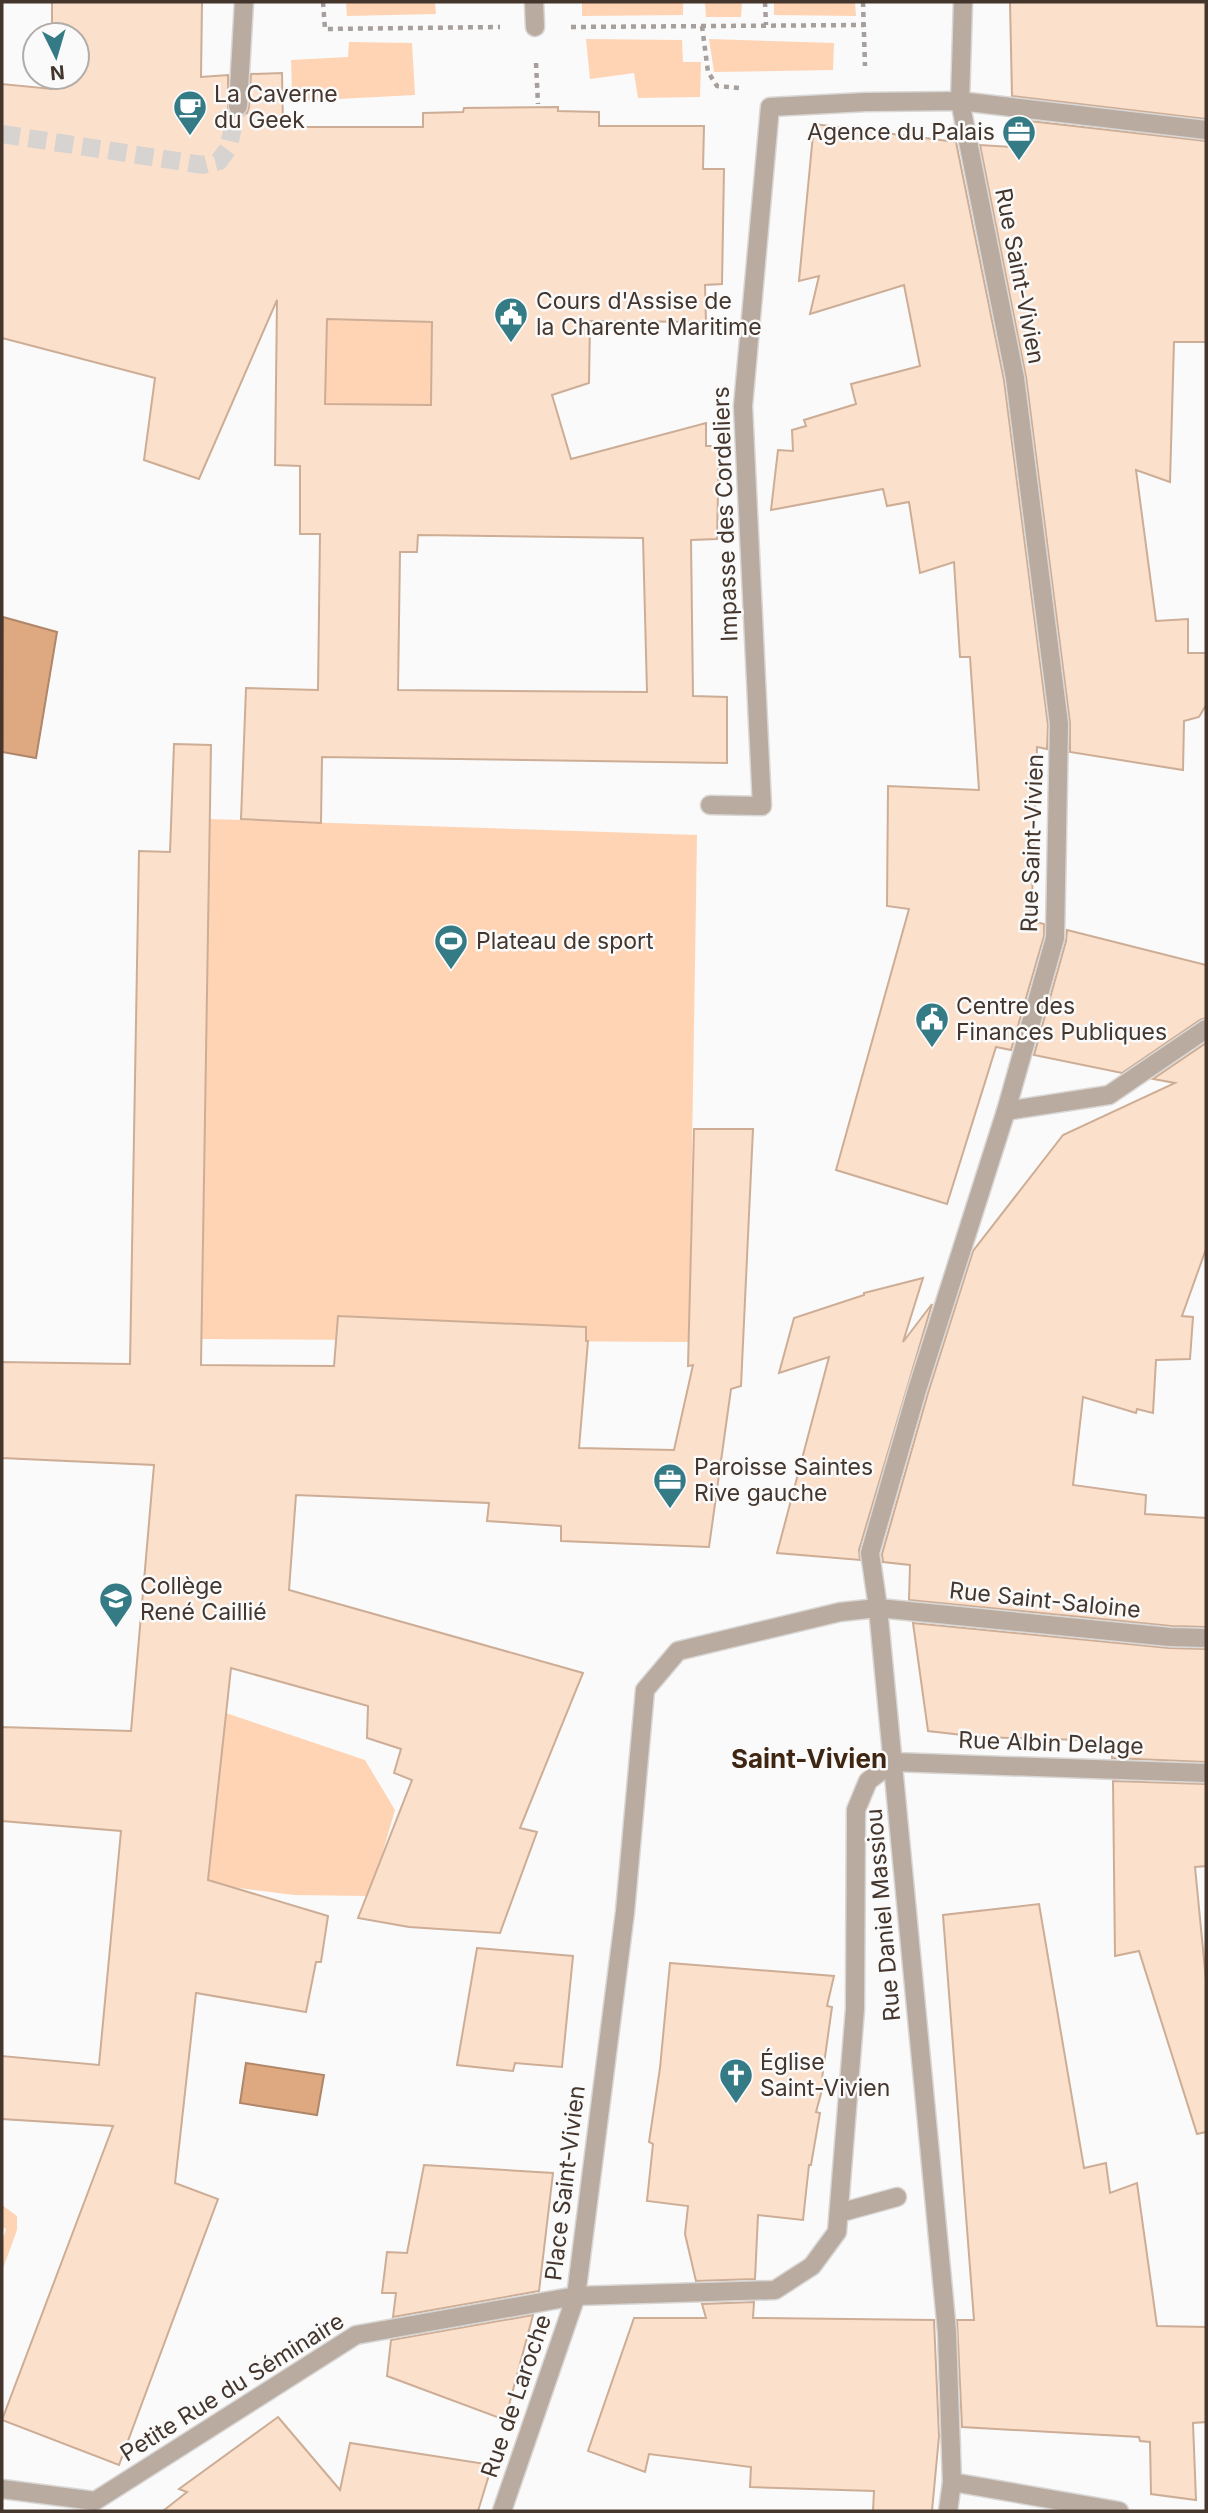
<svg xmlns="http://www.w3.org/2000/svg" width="1208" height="2513" font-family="Inter,sans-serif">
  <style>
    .green { fill: #fed4b5 }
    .water { fill: #dea881; stroke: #b08668; stroke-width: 2 }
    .building { fill: #fbe0cc; stroke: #cdad95; stroke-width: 2; fill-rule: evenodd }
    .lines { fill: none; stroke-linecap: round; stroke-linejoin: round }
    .minor-tunnel { stroke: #d6d3d1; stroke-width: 18; stroke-dasharray: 18 9; stroke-linecap: butt }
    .minor-casing { stroke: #d9d7d5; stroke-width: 21 }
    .path { stroke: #a69f9b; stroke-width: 4.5; stroke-dasharray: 5 5; stroke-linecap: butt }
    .minor { stroke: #b9aba0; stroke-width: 18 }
    .labels { text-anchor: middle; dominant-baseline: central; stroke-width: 5; stroke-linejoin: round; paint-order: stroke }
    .poi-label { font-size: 23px; fill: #44362d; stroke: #fafafa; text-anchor: start }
    .street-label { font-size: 23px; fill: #44362d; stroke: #fafafa }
    .quarter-label { font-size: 26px; font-weight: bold; fill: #3f2612; stroke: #fafafa }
  </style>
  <rect width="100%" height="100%" fill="#fafafa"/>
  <g class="green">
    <path d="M346 2H435L436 14 347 16Z"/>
    <path d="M582 2H683V15L582 16Z"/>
    <path d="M705 2H742L741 17H706Z"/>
    <path d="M774 2H855L856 16 774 15Z"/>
    <path d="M586 39 682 40 683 62H701L700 97 638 98 634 73 590 79Z"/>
    <path d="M709 39 834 43 833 70 714 72Z"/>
    <path d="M349 42 412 43 415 95 300 101 292 93 291 60 348 57Z"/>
    <path d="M327 319 432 322 431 405 325 404Z"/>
    <path d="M210 819 697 835 689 1342 201 1339Z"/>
    <path d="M226 1713 365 1760 395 1810 370 1896 294 1895 208 1884Z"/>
    <path d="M2 2205 17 2216V2230L2 2271V2242L6 2229 2 2227Z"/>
  </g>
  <g class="water">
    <path d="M3 617 57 632 36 758 2 752Z"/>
    <path d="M246 2063 324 2075 317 2115 240 2103Z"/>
  </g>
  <g class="building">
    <path d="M52 2H202L201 77 228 75V110L231 115 238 117 247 113 249 107 251 74 282 73 283 127H423V113L463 112 464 108 558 107V111L599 112V126H704L703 169H724L722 284 705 285 706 322 590 321 589 383 552 395 571 459 706 423V446H719L717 539 691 540 693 696 727 697V763L322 757 321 823 241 819 246 688 318 690 320 534H300V466L275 465 277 300 199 479 144 460 155 378 2 338V84L52 89V77H77V35H52ZM327 319 432 322 431 405 325 404ZM418 535 643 538 647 692 398 690 400 552H417Z"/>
    <path d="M1010 2H1206V119L1012 96Z"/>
    <path d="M1012 119 1206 141V342H1174L1170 482 1136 470 1156 621 1188 619V653H1206V705L1199 717 1184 721 1183 770 1070 752V723L1026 377 980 145 1012 147Z"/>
    <path d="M814 124 956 142 1004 380 1048 725 1047 749 1037 747 1032 900 1029 920 1044 924V936L1011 1050 996 1047 947 1204 836 1170 909 909 887 906 888 786 979 790 970 657H960L954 562 920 573 909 502 887 506 883 489 771 510 778 450 793 451 792 430 806 426 804 420 856 404 851 384 920 366 904 285 810 314 819 276 799 281Z"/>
    <path d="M174 744 211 745 201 1365 334 1366 338 1316 586 1327V1341H588L579 1448 674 1450 693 1365 688 1366 694 1129H753L741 1386 731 1389 709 1547 561 1541V1526L487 1521 489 1503 296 1495 289 1590 583 1673 520 1828 537 1832 500 1933 409 1927 358 1918 412 1780 394 1773 401 1749 367 1738 368 1706 231 1668 208 1880 328 1916 321 1962H316L306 2012 196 1993 175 2183 218 2199 119 2465 2 2420 113 2126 2 2119V2056L99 2065 121 1831 2 1821V1727L131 1731 154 1465 2 1458V1362L130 1364 139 851 170 852Z"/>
    <path d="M1067 930 1206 965V1018L1200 1020 1122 1073 1034 1055 1066 941Z"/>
    <path d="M1206 1043V1249L1182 1316 1193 1317 1190 1359 1156 1360 1153 1413 1137 1409 1136 1413 1083 1397 1073 1485 1146 1495 1145 1514 1206 1518V1627L1171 1626 909 1600 910 1565 883 1562 882 1554 928 1393 973 1251 1063 1135 1175 1083 1153 1079Z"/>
    <path d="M923 1278 903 1342 932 1304 859 1550 860 1560 777 1553 829 1357 779 1373 794 1318 864 1295V1293Z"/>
    <path d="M913 1623 1169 1648 1206 1649V1762L1112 1758V1741L980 1737 928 1731Z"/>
    <path d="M1113 1781 1206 1784V1866L1195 1867 1206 1980V2132L1197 2134 1139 1951 1115 1956Z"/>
    <path d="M1039 1904 1084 2168 1106 2163 1110 2193 1137 2183 1157 2326 1206 2327V2422L1193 2423 1196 2500 1151 2494 1150 2442 1140 2441 1139 2437 962 2427 957 2320H974L943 1915Z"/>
    <path d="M477 1948 573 1956 562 2067 515 2063 513 2071 457 2065Z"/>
    <path d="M670 1963 834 1976 827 2006 832 2007 822 2078 825 2079 816 2112 820 2113 811 2165H809L803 2220 758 2215 755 2279 696 2281 685 2234 688 2206 647 2201 653 2144 649 2142 660 2068Z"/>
    <path d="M424 2165 553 2173 539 2291 393 2317 396 2293H382L387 2252 407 2253Z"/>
    <path d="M754 2302 753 2318 934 2320 939 2436 932 2511H873L874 2491 750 2487 751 2467 649 2454 645 2472 588 2451 634 2318H706L702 2304Z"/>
    <path d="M533 2315 505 2420 387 2376 391 2340Z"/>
    <path d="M278 2417 340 2490 350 2443 492 2465 478 2511H163L187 2492 179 2489Z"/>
  </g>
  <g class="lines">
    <path class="minor-tunnel" d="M2 134 203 165 219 161 228 149 238 106"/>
    <g class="minor-casing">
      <g id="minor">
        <path d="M534 2 535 27"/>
        <path d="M238 106 244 2"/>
        <path d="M710 805 762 806 743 406 770 107 866 102 960 101 1206 130"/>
        <path d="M1006 1111 1109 1095 1206 1029"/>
        <path d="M893 1762 1206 1773"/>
        <path d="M839 2213 897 2197"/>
        <path d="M952 2482 1119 2511"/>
        <path d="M2 2489 95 2501 356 2335 576 2296 775 2290 812 2266 837 2232 855 2009 856 1810 868 1781 893 1762"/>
        <path d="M502 2511 576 2296 625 1912 645 1690 678 1651 840 1612 878 1608 1170 1637 1206 1638"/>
        <path d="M948 2511 952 2482 947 2332 878 1608 870 1553 917 1390 1006 1111 1055 938 1059 724 1015 378 960 101 963 2"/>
      </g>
    </g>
    <g class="path">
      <path d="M323 2 325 29 500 27"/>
      <path d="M765 2 766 25"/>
      <path d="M863 2 865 66"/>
      <path d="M702 26 708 72 717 86 739 88"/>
      <path d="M571 27 864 25"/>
      <path d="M536 63 538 104"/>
    </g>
    <use href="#minor" class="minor"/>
  </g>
  <defs>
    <g id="cafe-pin" transform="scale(1.75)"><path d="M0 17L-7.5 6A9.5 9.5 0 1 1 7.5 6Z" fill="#347b85" stroke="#fafafa"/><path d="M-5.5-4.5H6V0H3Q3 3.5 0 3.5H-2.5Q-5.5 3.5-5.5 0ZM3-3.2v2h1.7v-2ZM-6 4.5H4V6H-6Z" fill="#fff"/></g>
    <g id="office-pin" transform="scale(1.75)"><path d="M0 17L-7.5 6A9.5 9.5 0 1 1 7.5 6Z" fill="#347b85" stroke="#fafafa"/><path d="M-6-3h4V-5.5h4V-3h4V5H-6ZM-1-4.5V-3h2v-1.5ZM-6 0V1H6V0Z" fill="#fff"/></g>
    <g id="civic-pin" transform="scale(1.75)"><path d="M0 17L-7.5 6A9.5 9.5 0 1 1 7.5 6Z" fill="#347b85" stroke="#fafafa"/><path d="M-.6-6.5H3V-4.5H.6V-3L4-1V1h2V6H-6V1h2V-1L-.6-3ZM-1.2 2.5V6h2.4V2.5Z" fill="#fff"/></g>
    <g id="stadium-pin" transform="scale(1.75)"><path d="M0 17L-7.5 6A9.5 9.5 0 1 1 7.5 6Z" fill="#347b85" stroke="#fafafa"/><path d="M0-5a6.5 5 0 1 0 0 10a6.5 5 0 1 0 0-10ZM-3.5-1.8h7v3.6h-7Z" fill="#fff"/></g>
    <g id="school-pin" transform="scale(1.75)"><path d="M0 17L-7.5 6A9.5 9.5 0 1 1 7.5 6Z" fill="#347b85" stroke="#fafafa"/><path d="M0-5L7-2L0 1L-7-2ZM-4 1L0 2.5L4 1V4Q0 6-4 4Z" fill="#fff"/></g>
    <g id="church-pin" transform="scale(1.75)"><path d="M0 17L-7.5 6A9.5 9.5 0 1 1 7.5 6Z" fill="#347b85" stroke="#fafafa"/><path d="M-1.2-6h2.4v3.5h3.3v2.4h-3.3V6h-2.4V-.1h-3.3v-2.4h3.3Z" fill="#fff"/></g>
  </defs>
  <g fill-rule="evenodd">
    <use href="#cafe-pin" x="190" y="107"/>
    <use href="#office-pin" x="1019" y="132"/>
    <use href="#civic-pin" x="511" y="314"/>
    <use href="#stadium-pin" x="451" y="941"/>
    <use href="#civic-pin" x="932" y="1019"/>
    <use href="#office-pin" x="670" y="1480"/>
    <use href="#school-pin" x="116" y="1599"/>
    <use href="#church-pin" x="736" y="2075"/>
  </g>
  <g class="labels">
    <g class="poi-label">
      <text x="214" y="94">La Caverne<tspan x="214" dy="26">du Geek</tspan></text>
      <text x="995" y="132" text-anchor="end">Agence du Palais</text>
      <text x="536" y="301">Cours d'Assise de<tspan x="536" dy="26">la Charente Maritime</tspan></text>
      <text x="476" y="941">Plateau de sport</text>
      <text x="956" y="1006">Centre des<tspan x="956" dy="26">Finances Publiques</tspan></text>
      <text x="694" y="1467">Paroisse Saintes<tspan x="694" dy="26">Rive gauche</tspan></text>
      <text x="140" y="1586">Collège<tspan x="140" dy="26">René Caillié</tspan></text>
      <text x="760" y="2062">Église<tspan x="760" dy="26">Saint-Vivien</tspan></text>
    </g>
    <g class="street-label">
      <text transform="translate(1020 276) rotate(79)">Rue Saint-Vivien</text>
      <text transform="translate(725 514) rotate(-92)">Impasse des Cordeliers</text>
      <text transform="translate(1032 843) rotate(-88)">Rue Saint-Vivien</text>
      <text transform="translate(1045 1600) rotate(6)">Rue Saint-Saloine</text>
      <text transform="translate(1051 1743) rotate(2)">Rue Albin Delage</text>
      <text transform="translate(883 1915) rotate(-95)">Rue Daniel Massiou</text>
      <text transform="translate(565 2183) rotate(-83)">Place Saint-Vivien</text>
      <text transform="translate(232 2387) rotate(-32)">Petite Rue du Séminaire</text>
      <text transform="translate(516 2396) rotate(-71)">Rue de Laroche</text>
    </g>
    <g class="quarter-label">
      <text x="809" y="1758">Saint-Vivien</text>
    </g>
  </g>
  <rect width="1208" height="2513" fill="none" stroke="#44362d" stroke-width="7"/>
  <g transform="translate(56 56) rotate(175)"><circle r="33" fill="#fafafa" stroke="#b1aca8" stroke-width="2"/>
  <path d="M0-5L12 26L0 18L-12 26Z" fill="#347b85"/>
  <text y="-10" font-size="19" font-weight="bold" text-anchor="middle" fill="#44362d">N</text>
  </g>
</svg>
